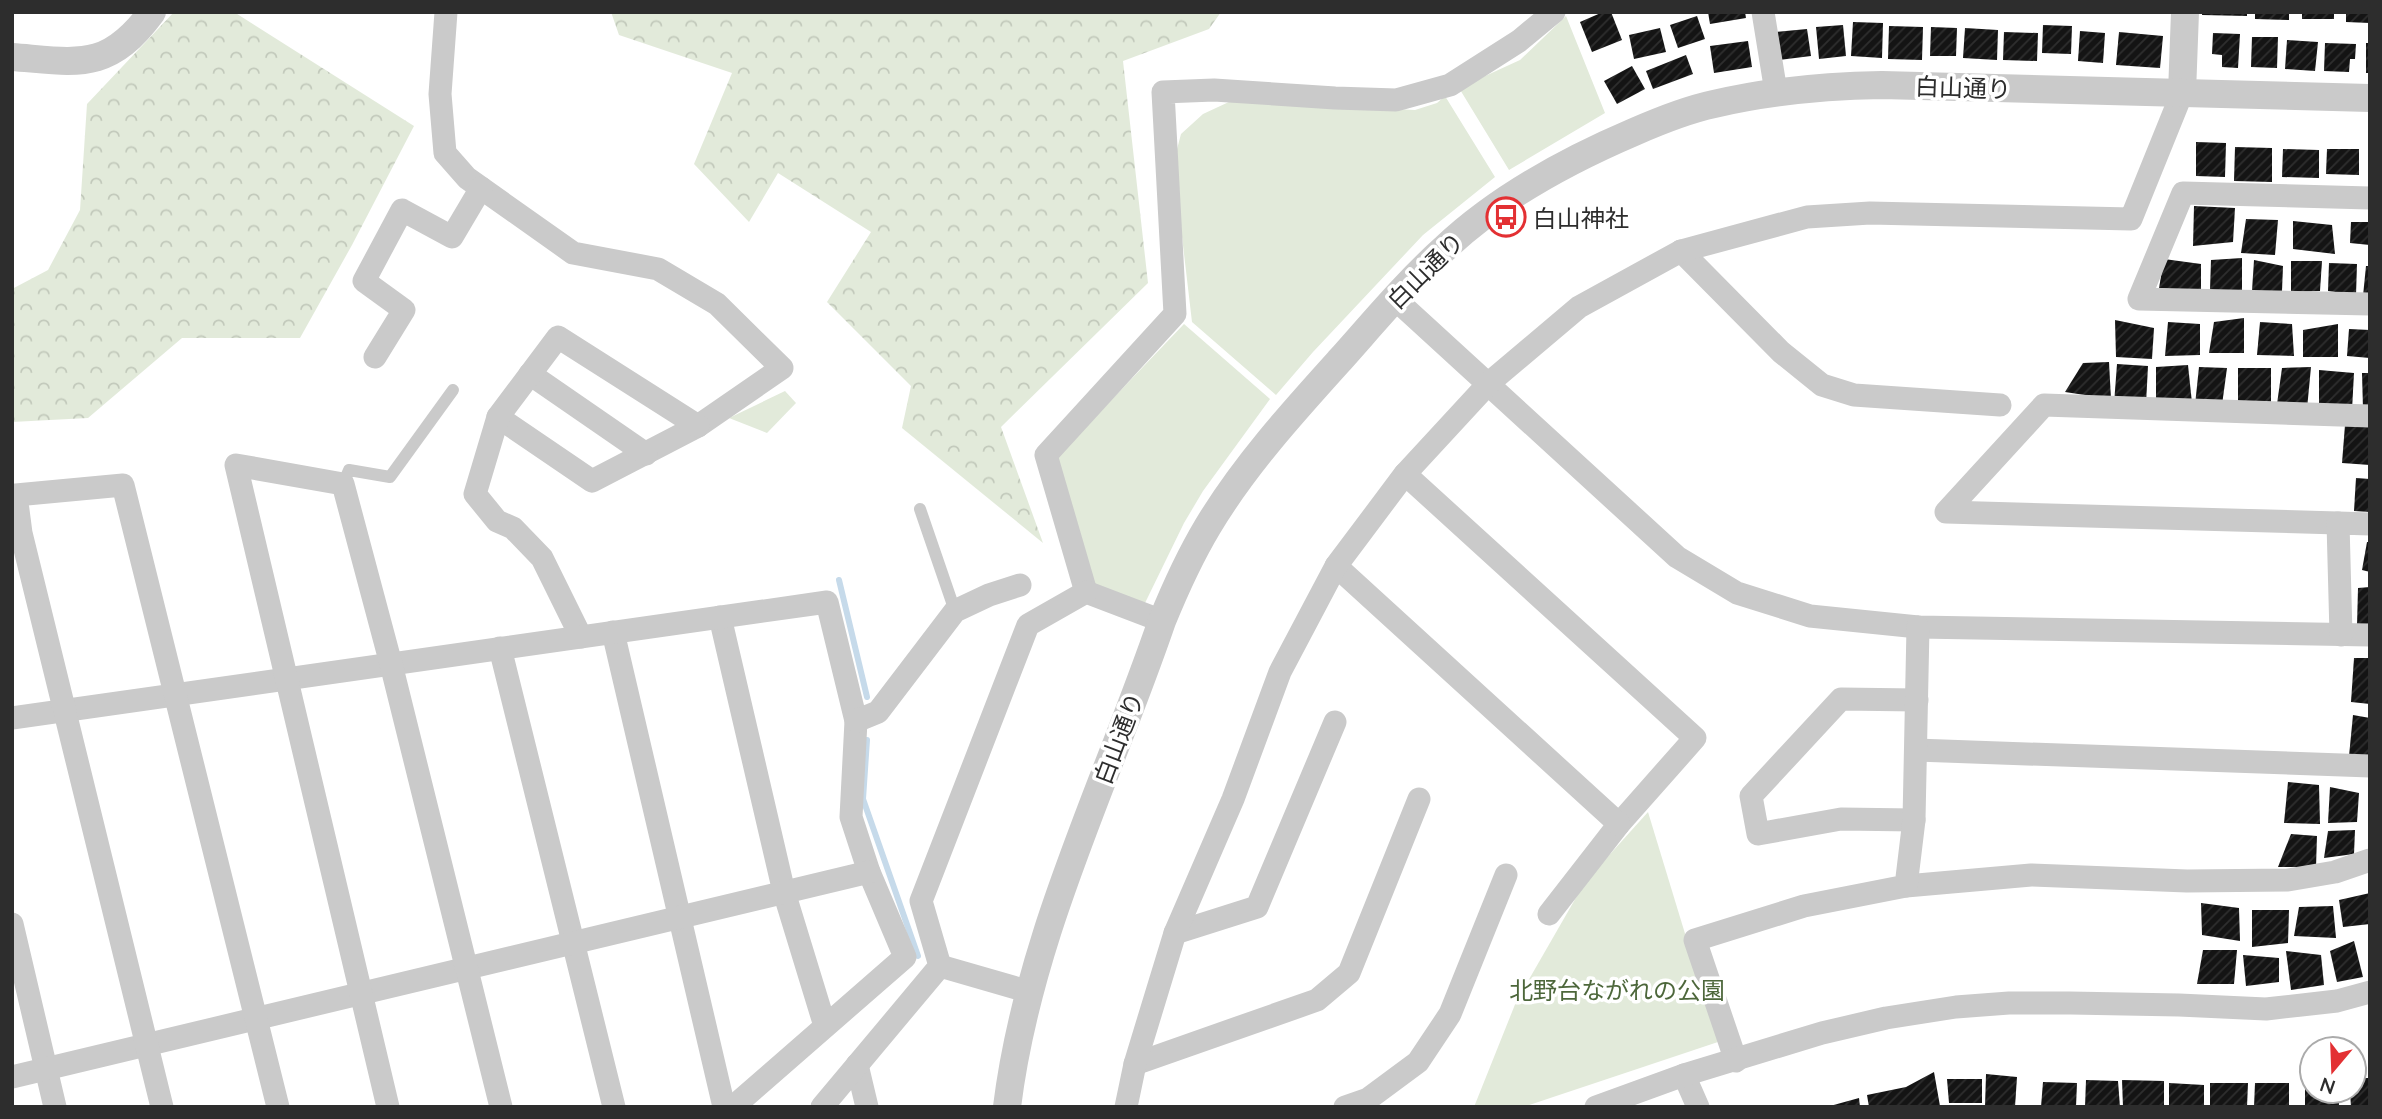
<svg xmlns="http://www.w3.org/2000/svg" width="2382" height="1119" font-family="Lato,'Noto Sans JP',sans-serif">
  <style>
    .green { fill: #e2eada }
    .forest { fill: url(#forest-crowns) }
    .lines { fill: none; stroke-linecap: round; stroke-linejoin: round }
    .stream { stroke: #c6daea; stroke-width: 6 }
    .building { fill: url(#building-hatch) }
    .service { stroke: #cacaca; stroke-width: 12 }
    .minor { stroke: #cacaca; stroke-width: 23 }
    .tertiary { stroke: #cacaca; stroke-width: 28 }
    .labels { text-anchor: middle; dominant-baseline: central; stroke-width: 7; stroke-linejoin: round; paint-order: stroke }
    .street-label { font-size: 24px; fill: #2d2d2d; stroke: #fff }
    .poi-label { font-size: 24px; fill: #2d2d2d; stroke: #fff; text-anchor: start }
    .park-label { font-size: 24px; fill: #4d673b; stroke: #fff }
  </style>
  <defs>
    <pattern id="forest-crowns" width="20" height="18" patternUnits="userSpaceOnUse" patternTransform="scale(1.75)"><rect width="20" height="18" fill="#e2eada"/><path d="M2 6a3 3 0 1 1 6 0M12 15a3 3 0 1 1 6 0" fill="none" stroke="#c2c9bb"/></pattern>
    <pattern id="building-hatch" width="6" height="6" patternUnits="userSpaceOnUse" patternTransform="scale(1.75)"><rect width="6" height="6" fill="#141414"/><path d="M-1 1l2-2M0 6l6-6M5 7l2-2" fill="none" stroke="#2e2e2e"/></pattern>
  </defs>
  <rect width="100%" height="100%" fill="#fff"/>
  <g class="green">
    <path d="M1566 16 1605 113 1509 170 1459 88 1520 60Z"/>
    <path d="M1445 96 1495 177 1423 235 1313 352 1276 395 1192 322 1175 177 1176 153 1181 134 1203 114 1231 101 1415 110 1437 103Z"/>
    <path d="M1184 324 1270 399 1203 491 1184 523 1145 603 1093 588 1056 458Z"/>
    <path d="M785 391 796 403 767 433 729 418Z"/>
    <path d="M1648 812 1718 1042 1523 1107H1474L1516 1002 1585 882Z"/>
  </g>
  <g class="forest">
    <path d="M174 12H234L414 126 352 245 300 338H182L88 418 12 422V289L48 270 80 210 87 104Z"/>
    <path d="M611 12H1221L1209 29 1123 61 1148 283 1001 427 1043 543 902 428 911 386 827 302 871 232 778 173 749 222 694 164 732 73 619 35Z"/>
  </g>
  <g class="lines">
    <g class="stream">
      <path d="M839 580 867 697"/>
      <path d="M867 740 863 799 918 956"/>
    </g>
  </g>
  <g class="building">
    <path d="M1603 12H1611L1622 40 1592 52 1580 22Z"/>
    <path d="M1708 12H1745L1746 18 1710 24Z"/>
    <path d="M2202 12H2247V16L2202 15Z"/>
    <path d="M2255 12H2289V20L2255 19Z"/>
    <rect x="2302" y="12" width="32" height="7"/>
    <path d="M2346 12H2370V23L2346 22Z"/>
    <path d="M1697 16 1705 39 1678 48 1670 25Z"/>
    <path d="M1853 22 1883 23 1882 58 1851 56Z"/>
    <path d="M1843 25 1846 56 1819 59 1816 27Z"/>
    <path d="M2043 25 2072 26 2071 54 2042 53Z"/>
    <path d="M1889 26 1923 27 1922 60 1888 59Z"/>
    <path d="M1931 27 1957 28 1956 56H1930Z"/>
    <path d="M1660 28 1666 52 1634 59 1629 35Z"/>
    <path d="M1965 28 1998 30 1997 60 1963 58Z"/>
    <path d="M1807 29 1811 56 1779 60 1776 32Z"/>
    <path d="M2080 31 2105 33 2103 63 2078 61Z"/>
    <path d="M2004 32 2038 33 2037 61 2003 60Z"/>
    <path d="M2119 32 2163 36 2160 68 2116 65Z"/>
    <path d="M2213 33 2240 34 2238 68 2222 67V55L2212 54Z"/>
    <path d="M2252 37H2278L2277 68 2251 67Z"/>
    <path d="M2287 40 2318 42 2315 71 2285 69Z"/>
    <path d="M1748 41 1752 67 1714 73 1710 46Z"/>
    <path d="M2325 43 2356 44 2355 59H2350L2349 72 2324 71Z"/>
    <rect x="2366" y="43" width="4" height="30"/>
    <path d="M1686 55 1693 74 1653 89 1646 71Z"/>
    <path d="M1632 66 1645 89 1617 104 1604 81Z"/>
    <path d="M2196 142 2226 143 2225 177 2196 176Z"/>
    <path d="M2235 147 2272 148V182L2234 181Z"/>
    <path d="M2283 149 2319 150V178L2282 177Z"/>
    <path d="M2327 149H2359V175L2326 174Z"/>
    <path d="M2194 206 2235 208 2233 242 2193 246Z"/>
    <path d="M2246 219 2278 220 2275 255 2241 253Z"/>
    <path d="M2293 221 2332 225 2335 254 2293 249Z"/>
    <path d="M2351 222H2370V245L2350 243Z"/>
    <path d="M2242 258V290H2210L2211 260Z"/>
    <path d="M2164 259 2201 264V292L2159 288Z"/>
    <path d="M2254 260 2283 266 2282 291H2252Z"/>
    <path d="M2291 261H2322L2320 291 2291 292Z"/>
    <path d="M2329 263 2357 264 2356 295 2328 291Z"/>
    <path d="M2366 266H2370V296H2363Z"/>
    <path d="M2244 318V353H2209L2214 322Z"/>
    <path d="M2115 320 2154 328 2152 359 2116 357Z"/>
    <path d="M2168 322 2200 324V355L2165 356Z"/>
    <path d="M2260 322 2292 324 2294 356 2257 355Z"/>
    <path d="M2338 324V357H2303V330Z"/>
    <path d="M2349 329 2370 330V358L2347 356Z"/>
    <path d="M2109 362 2111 399 2065 392 2083 363Z"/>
    <path d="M2117 364 2148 366 2146 404H2114Z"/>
    <path d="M2188 365 2192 403 2156 400V367Z"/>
    <path d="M2199 367 2227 368 2222 405H2195Z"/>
    <path d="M2311 367 2307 409 2277 404 2282 368Z"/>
    <rect x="2238" y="368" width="33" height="41"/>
    <path d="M2319 370 2354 373 2352 410 2319 407Z"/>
    <path d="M2362 373H2370V409H2363Z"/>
    <path d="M2345 425 2370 427V465L2342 463Z"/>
    <path d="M2356 478 2370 479V512L2354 511Z"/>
    <path d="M2367 542H2370V572L2362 570Z"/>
    <path d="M2370 587V627L2357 626 2358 588Z"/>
    <path d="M2354 658H2370V704L2351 702Z"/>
    <path d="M2353 715 2370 718V756H2349Z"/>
    <path d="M2288 782 2319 785 2320 824 2284 823Z"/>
    <path d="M2330 787 2359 793 2357 822 2328 823Z"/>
    <path d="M2355 830 2354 854 2324 858 2328 831Z"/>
    <path d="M2291 834 2317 836 2316 867H2278Z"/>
    <path d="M2370 893V924L2343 927 2339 900Z"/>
    <path d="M2201 903 2239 908 2240 941 2202 935Z"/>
    <path d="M2333 906 2336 938 2294 936 2299 907Z"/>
    <path d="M2252 910H2289L2288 943 2252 947Z"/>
    <path d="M2354 941 2363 977 2337 982 2330 951Z"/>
    <path d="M2203 950H2237L2234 984H2197Z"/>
    <path d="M2286 951 2321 955 2324 985 2291 990Z"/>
    <path d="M2243 955 2279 958V982L2246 986Z"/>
    <path d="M1934 1072 1940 1106 1869 1107 1867 1095 1906 1087Z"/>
    <path d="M1986 1074 2017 1077 2015 1107H1985Z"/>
    <path d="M2354 1078H2370V1107H2351L2350 1091H2354Z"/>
    <path d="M1947 1079H1982V1103H1949Z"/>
    <path d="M2086 1080 2118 1081 2120 1107H2085Z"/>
    <path d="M2122 1080 2164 1081V1107H2123Z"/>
    <path d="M2043 1082 2077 1083 2076 1107H2041Z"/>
    <path d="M2169 1083 2204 1085V1107H2169Z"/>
    <path d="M2210 1083H2248L2247 1107H2210Z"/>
    <path d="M2255 1083H2289V1107H2254Z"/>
    <path d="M2305 1085H2312V1091H2339V1107H2305Z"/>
    <path d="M1859 1098 1860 1107H1830V1106Z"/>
  </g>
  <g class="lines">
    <g class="service">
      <path d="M343 484 349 470 390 477 453 390"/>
      <path d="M920 509 955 611"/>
    </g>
    <g class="minor">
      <path d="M446 12 440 94 445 153 467 178 573 253 658 269 717 304 782 368 698 426 592 481 498 417"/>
      <path d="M1763 12 1776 92"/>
      <path d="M2370 198 2183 193 2139 299 2370 304"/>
      <path d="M1681 251 1781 352 1822 385 1854 395 2000 405"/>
      <path d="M1395 299 1677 557 1737 593 1810 616 1918 627 2370 635"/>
      <path d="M375 357 404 310 364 281 402 210 452 237 481 188"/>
      <path d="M530 374 646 454"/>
      <path d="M1405 474 1695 738 1619 824 1549 914"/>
      <path d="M2338 523 1946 512 2044 405 2370 416"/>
      <path d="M1336 566 1619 824"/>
      <path d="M1086 592 1046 455 1175 314 1163 92 1214 90 1335 98 1396 100 1450 85 1519 41 1554 12"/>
      <path d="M1086 592 1162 621"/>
      <path d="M720 617 784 892 825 1026"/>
      <path d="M613 632 724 1107"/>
      <path d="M2341 635 2338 523 2370 524"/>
      <path d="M581 637 542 558 513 528 497 521 475 494 498 417 558 337 698 426"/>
      <path d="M500 648 614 1107"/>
      <path d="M12 718 827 602 856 721 851 817 869 872 905 957 733 1107"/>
      <path d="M856 721 878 712 955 611 989 595 1020 585"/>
      <path d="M1916 750 2370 766"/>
      <path d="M1914 820 1841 819 1758 834 1751 796 1841 699 1917 700"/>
      <path d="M1906 886 2031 875 2187 881 2288 880 2335 872 2370 860"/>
      <path d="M12 924 55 1107"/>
      <path d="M1175 933 1257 907 1335 722"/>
      <path d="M940 966 1030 992"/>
      <path d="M1736 1061 1695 940 1804 906 1906 886 1914 820 1918 627"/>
      <path d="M1135 1064 1317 1000 1349 973 1419 799"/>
      <path d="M857 1065 867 1107"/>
      <path d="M1684 1075 1698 1107"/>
      <path d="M12 1077 869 872"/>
      <path d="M162 1107 21 533 16 495 123 485 278 1107"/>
      <path d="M388 1107 236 465 343 484 391 664 501 1107"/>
      <path d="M822 1107 940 966 921 901 1028 625 1086 592"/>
      <path d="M1126 1107 1135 1064 1175 933 1233 799 1280 672 1336 566 1405 474 1489 383 1579 307 1681 251 1807 217 1870 213 2131 219 2182 93"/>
      <path d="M1345 1107 1368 1099 1418 1062 1450 1014 1506 875"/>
      <path d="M1596 1107 1684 1075 1822 1033 1886 1018 1956 1007 2009 1003H2070L2179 1005 2266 1009 2337 1001 2370 992"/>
    </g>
    <g class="tertiary">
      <path d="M12 57C78 62 108 72 152 12"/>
      <path d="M2182 93 2185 12"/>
      <path d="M1007 1107C1028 937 1107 782 1162 621 1175 589 1190 556 1208 526 1244 466 1293 412 1340 360 1374 322 1407 282 1445 248 1499 197 1566 161 1634 132 1659 121 1686 110 1714 104 1769 91 1825 86 1882 85L2370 98"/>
    </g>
  </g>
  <defs>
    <g id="bus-ring" transform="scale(2.0125)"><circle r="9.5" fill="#fff" stroke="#e33033" stroke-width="1.5"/><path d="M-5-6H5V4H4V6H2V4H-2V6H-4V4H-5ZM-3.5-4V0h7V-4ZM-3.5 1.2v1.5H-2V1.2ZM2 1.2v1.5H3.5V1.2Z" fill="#e33033"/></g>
  </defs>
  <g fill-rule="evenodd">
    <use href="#bus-ring" x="1506" y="217"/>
  </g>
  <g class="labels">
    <g class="street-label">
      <text transform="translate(1963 87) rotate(2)">白山通り</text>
      <text transform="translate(1425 270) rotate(-45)">白山通り</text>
      <text transform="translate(1118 738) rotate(-69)">白山通り</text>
    </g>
    <g class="poi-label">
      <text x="1533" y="217">白山神社</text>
    </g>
    <g class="park-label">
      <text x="1617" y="989">北野台ながれの公園</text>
    </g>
  </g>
  <rect width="2382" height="1119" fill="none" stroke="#2d2d2d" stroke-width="28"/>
  <g transform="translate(2333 1070) rotate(199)"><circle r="33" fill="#ffffff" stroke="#ababab" stroke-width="2"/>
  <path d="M0-5L12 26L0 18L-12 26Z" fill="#e33033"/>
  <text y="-10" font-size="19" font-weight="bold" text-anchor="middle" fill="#2d2d2d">N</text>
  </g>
</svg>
